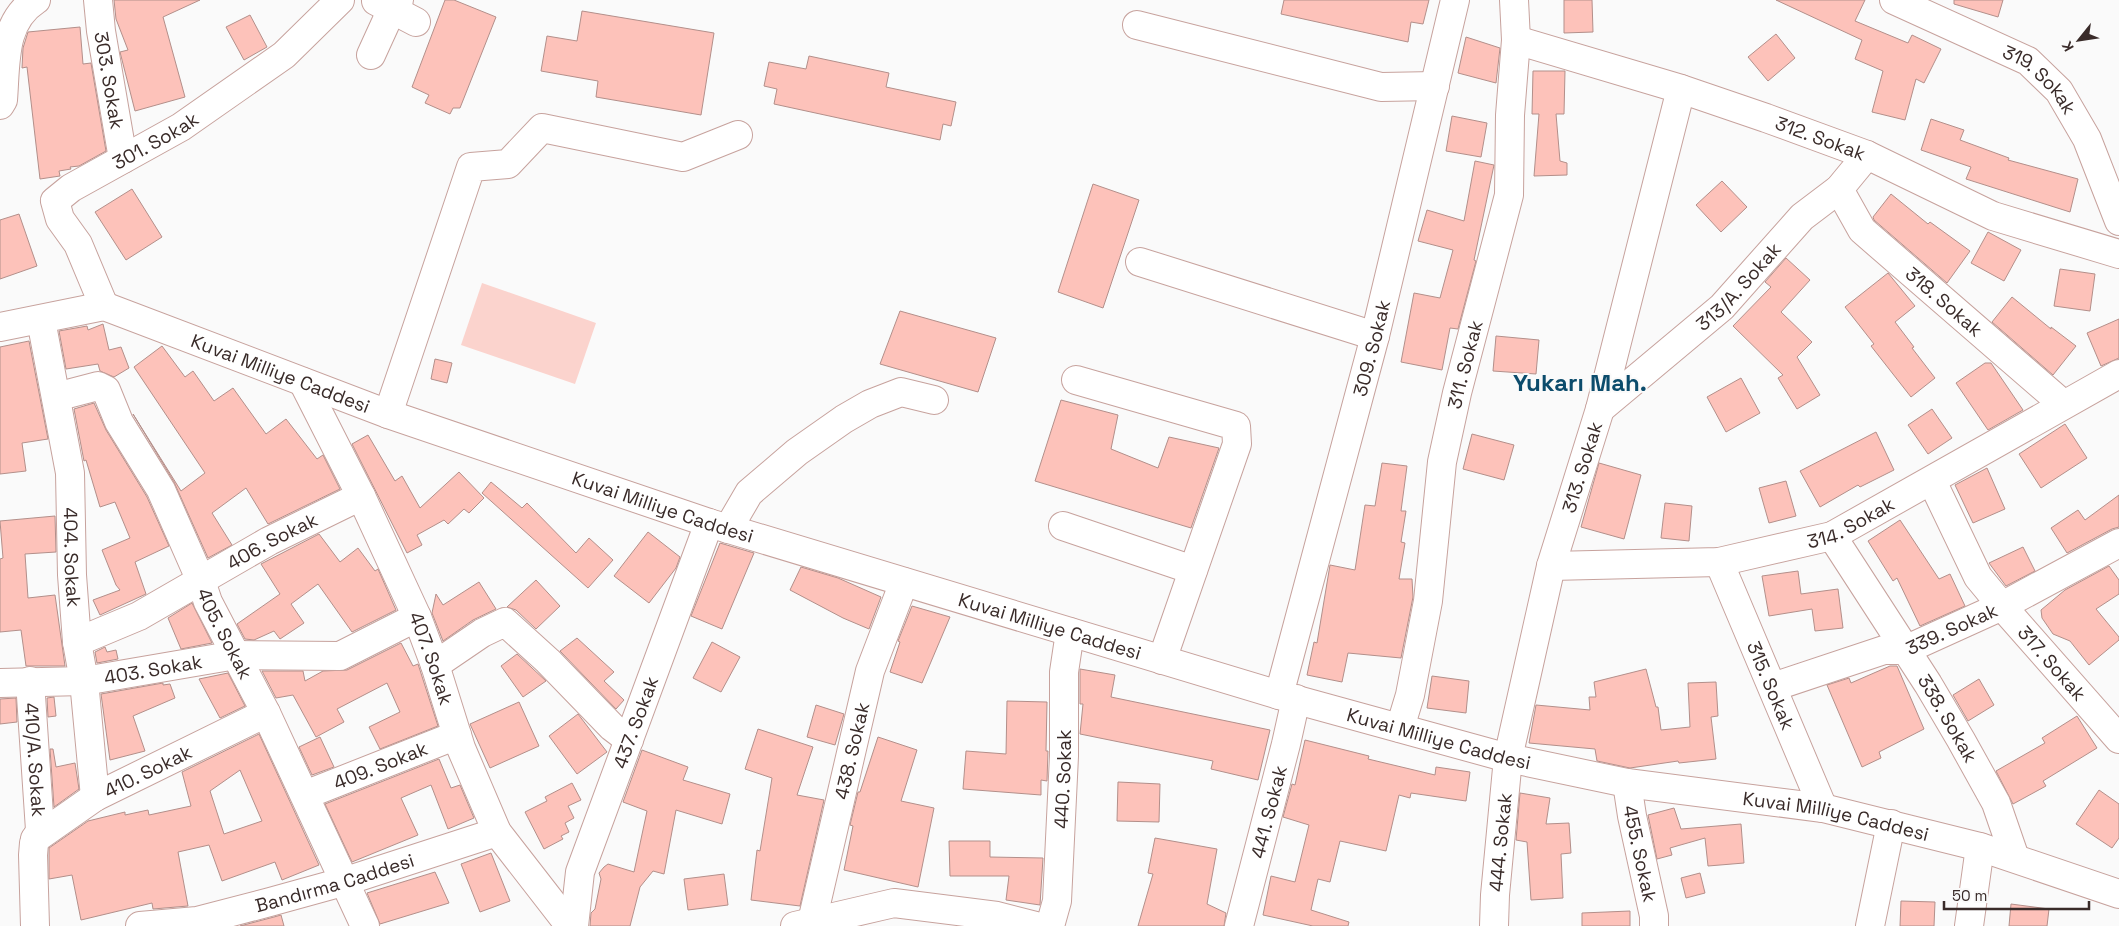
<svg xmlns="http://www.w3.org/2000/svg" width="2119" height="926" font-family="'Space Grotesk',sans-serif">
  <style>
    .green { fill: #fbd3cd }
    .building { fill: #fdc2ba; stroke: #b38f8a; fill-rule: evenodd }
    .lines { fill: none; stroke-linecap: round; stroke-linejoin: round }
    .minor-casing { stroke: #c7a29d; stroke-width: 30 }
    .minor { stroke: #fff; stroke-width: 28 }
    .labels { text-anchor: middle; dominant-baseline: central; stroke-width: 4; stroke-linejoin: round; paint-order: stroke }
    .street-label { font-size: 19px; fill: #392b29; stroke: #fafafa }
    .district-label { font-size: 24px; font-weight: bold; fill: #0c4c6c; stroke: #fafafa }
  </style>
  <rect width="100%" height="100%" fill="#fafafa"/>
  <path class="green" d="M482 283 596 323 575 384 461 345Z"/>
  <g class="building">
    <path d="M114 0H200L163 17 185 97 135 111 120 52 128 50 116 19Z"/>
    <path d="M445 0H454L496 17 460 108H453L450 114 425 103 429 95 412 87Z"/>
    <path d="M1284 0H1429L1423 24 1411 22 1408 42 1281 14Z"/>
    <path d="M1564 0H1592L1593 32 1564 33Z"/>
    <path d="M1776 0H1865L1855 21 1908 43 1912 35 1941 49 1924 83 1916 79 1905 120 1872 112 1883 71 1855 59 1862 40Z"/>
    <path d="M1954 0H2003L1998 17 1954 4Z"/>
    <path d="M582 11 714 33 701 115 596 97 598 81 541 71 547 36 577 41Z"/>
    <path d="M250 15 267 47 244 60 226 27Z"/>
    <path d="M80 27 83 64 91 63 106 151 79 166 70 167 71 169 59 171 60 176 40 179 27 67 22 68 23 48 28 32Z"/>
    <path d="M1776 34 1795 58 1768 81 1748 57Z"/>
    <path d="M1466 37 1500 48 1496 83 1458 73Z"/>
    <path d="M809 56 889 73 886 87 956 102 951 126 943 124 940 140 774 104 777 89 764 86 769 62 806 69Z"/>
    <path d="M1533 71H1565L1564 114H1556L1560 161 1567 163V175L1534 176 1539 114H1532Z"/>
    <path d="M1452 116 1487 123 1481 157 1446 151Z"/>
    <path d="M1931 119 1964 130 1960 140 2009 158 2008 160 2078 179 2070 212 1966 179 1971 167 1921 150Z"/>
    <path d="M1475 161 1494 165 1474 260 1476 261 1458 329 1450 328 1442 370 1401 362 1414 293 1440 298 1453 250 1418 241 1427 210 1464 221Z"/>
    <path d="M1722 181 1747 207 1721 232 1696 205Z"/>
    <path d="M1093 184 1139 200 1103 308 1058 292Z"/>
    <path d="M132 189 162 237 126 260 95 212Z"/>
    <path d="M1891 194 1928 224 1930 222 1970 251 1947 283 1874 220 1873 217Z"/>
    <path d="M19 214 37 266 0 279V220Z"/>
    <path d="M1988 232 2021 250 2004 281 1971 263Z"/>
    <path d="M1786 258 1810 280 1781 312 1812 342 1797 357 1820 395 1797 409 1778 378 1783 375 1733 326 1771 287 1765 282Z"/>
    <path d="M2060 269 2095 274 2090 311 2054 306Z"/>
    <path d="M1888 273 1915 306 1895 322 1914 347 1912 348 1935 378 1911 397 1871 346 1874 344 1845 307Z"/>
    <path d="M2012 297 2051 329V327L2076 346 2053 375 1992 322Z"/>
    <path d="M900 311 996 338 978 392 880 364Z"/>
    <path d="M2119 319V358L2101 366 2087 333Z"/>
    <path d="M103 324 109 350 121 347 129 368 114 377 100 371 98 364 66 369 59 331 87 326 88 330Z"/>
    <path d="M1496 336 1539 340 1536 374 1493 371Z"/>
    <path d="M29 341 48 439 22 443 26 471 0 474V347Z"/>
    <path d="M162 346 185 377 193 371 214 401 233 388 266 434 286 419 317 459 323 455 340 489 268 524 246 488 212 513 232 545 208 558 174 482 133 414 181 491 205 473 134 367Z"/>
    <path d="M435 359 452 363 447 383 431 379Z"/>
    <path d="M1985 363H1991L2023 410 1988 430 1956 383Z"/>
    <path d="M1741 378 1760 413 1726 432 1707 397Z"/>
    <path d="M1061 400 1118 415 1111 449 1158 468 1169 437 1219 448 1191 528 1035 481Z"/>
    <path d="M94 403 106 430 147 497 169 546 135 562 146 594 100 615 93 600 120 590 116 585 102 550 130 538 115 502 100 507 86 460 84 461 74 409Z"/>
    <path d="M1932 409 1952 438 1928 454 1908 425Z"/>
    <path d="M2065 424 2087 458 2041 488 2019 454Z"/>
    <path d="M1876 432 1894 470 1860 487 1858 485 1820 507 1800 471Z"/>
    <path d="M1472 434 1514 445 1504 480 1463 469Z"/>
    <path d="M368 435 395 481 402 476 420 508 459 472 484 498 469 513 464 509 448 524 444 520 417 535 422 545 407 553 352 444Z"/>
    <path d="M1382 463 1407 466 1401 511H1406L1401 542 1405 543 1399 579H1412L1413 597 1401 658 1348 653 1342 682 1307 675 1314 642 1317 643 1330 565 1355 570 1365 505 1375 506Z"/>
    <path d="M1599 463 1641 475 1624 539 1581 527Z"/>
    <path d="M1987 468 2005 509 1973 523 1955 485Z"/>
    <path d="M1786 481 1796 516 1769 523 1759 488Z"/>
    <path d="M491 482 522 508 527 503 576 553 589 538 613 560 588 588 482 493Z"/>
    <path d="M2119 495V527L2112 529 2067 553 2051 528 2078 510 2085 520Z"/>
    <path d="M1665 503 1692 506 1689 541 1661 538Z"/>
    <path d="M55 516 56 552 25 554 28 598 55 595 65 666H26L21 630 0 632V559L3 558 0 521Z"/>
    <path d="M1900 520 1939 579 1950 574 1965 606 1920 626 1897 578 1893 581 1868 541Z"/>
    <path d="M648 532 680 557 676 568 649 603 614 576Z"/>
    <path d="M319 534 340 562 358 548 375 571 378 569 396 610 352 632 318 584 291 604 304 623 280 639 274 631 254 640 245 639 237 624 280 594 261 564Z"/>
    <path d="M720 543 754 553 722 629 691 616Z"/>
    <path d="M2023 547 2035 571 2006 586 1989 563Z"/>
    <path d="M2109 566 2119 580V594L2096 609 2119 637V640L2089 665 2070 641 2053 634 2042 618 2041 610 2065 590Z"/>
    <path d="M801 567 838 578 881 597 869 629 843 618 790 590Z"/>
    <path d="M1798 571 1801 594 1838 589 1843 628 1815 631 1812 609 1769 616 1762 576Z"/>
    <path d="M536 580 560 606 536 629 516 610 507 607Z"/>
    <path d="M479 582 496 609 473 620 443 641 432 613 436 594 443 605Z"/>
    <path d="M192 603 212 643 181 649 168 618Z"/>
    <path d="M912 606 950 617 922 683 890 672 900 642 898 641Z"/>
    <path d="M577 638 614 672 604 681 624 700 616 709 560 651Z"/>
    <path d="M712 642 740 657 721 692 693 678Z"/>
    <path d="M401 643 413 666 418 664 438 726 380 749 369 727 400 712 387 683 337 709 344 722 316 737 293 695 276 698 262 671H303L305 681 323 671 347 670Z"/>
    <path d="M105 647 107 652 116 650 118 659 97 663 95 652Z"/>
    <path d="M517 654 546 681 523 697 501 666Z"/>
    <path d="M1890 666H1897L1924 729 1879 752 1881 758 1862 767 1827 685 1849 678 1851 683Z"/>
    <path d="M1080 669 1115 675 1111 697 1270 730 1258 780 1211 769 1213 761 1080 734 1083 704H1080Z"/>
    <path d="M1646 669 1656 707H1658L1661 730 1690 727 1688 683 1716 682 1718 716 1711 717 1716 759 1679 763 1678 761 1630 768 1597 761 1595 749 1529 743 1536 705 1590 710 1589 697H1596L1594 682Z"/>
    <path d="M228 673 245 706 220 718 199 679Z"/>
    <path d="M1432 676 1469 681 1466 713 1427 708Z"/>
    <path d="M1979 679 1994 705 1968 721 1953 695Z"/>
    <path d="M163 683V685L170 684 175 698 133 716 145 751 110 760 101 694Z"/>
    <path d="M54 697 56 716 48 717 47 698Z"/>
    <path d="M16 698 17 722 0 724V699Z"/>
    <path d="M1007 701 1047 702 1046 751H1048L1047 781 1041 780V795L963 789 966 751 1006 754Z"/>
    <path d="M519 702 539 746 490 768 470 724Z"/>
    <path d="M816 705 844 714 835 745 807 737Z"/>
    <path d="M578 714 607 752 577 774 549 736Z"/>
    <path d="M2077 716 2097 748 2043 781 2046 786 2013 804 1996 771 2045 743 2042 738Z"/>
    <path d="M758 729 813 747 797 795 824 800 800 906 751 900 757 850 760 851 772 778 745 769Z"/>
    <path d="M259 734 319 865 282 880 275 862 222 881 209 845 178 852 188 906 153 909 152 903 81 920 72 875 49 879V848L88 821 125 812V815L148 810 149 815 191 806 182 772ZM240 770 262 821 224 834 210 791Z"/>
    <path d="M320 737 334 767 312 775 299 747Z"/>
    <path d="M878 737 917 750 901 801 934 808 918 887 844 870 853 826 850 825 858 792H860Z"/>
    <path d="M1305 740 1369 756 1368 759 1435 775 1436 767 1470 772 1466 801 1411 793 1410 798 1399 795 1386 851 1340 841 1330 882 1318 879 1311 910 1349 922 1348 926H1313L1263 915 1271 876 1295 882 1309 825 1283 817 1292 784 1295 785Z"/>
    <path d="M50 749H53L56 767 75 763 79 789 54 807Z"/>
    <path d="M642 750 688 767 683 780 730 794 722 824 676 810 664 874 653 871 640 887 630 926H590L591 913 595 909 601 879 599 873 604 867 608 864 634 872 647 811 623 802Z"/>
    <path d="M439 759 451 788 460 785 474 818 448 829 431 785 401 798 418 835 352 862 325 804Z"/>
    <path d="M1118 782 1160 784 1159 822 1117 821Z"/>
    <path d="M572 783 581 800 568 806 574 818 565 823 569 832 561 836 563 839 544 849 525 812 547 801 545 797Z"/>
    <path d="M2099 790 2119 804V838L2112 848 2076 824Z"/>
    <path d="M1520 793 1550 798 1546 824 1569 823 1571 853 1561 854 1563 898 1531 900 1527 842 1516 840Z"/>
    <path d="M1674 808 1681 829 1741 824 1744 863 1708 866 1705 838 1670 848 1672 855 1657 859 1648 815Z"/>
    <path d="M1155 838 1217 849 1207 904 1226 913 1224 926H1138L1153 874 1148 873Z"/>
    <path d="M949 841H990V857L1043 858 1040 905 1006 900 1009 876H950Z"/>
    <path d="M491 853 510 901 480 912 461 864Z"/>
    <path d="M435 872 449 903 380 924 367 893Z"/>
    <path d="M1700 873 1705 893 1686 898 1681 878Z"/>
    <path d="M724 874 728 905 688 910 684 879Z"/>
    <path d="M1901 901 1935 902 1934 926H1900Z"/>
    <path d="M2011 904 2049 909 2047 926H2009Z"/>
    <path d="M1630 911V926H1582V913Z"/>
    <path d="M281 915 284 926H240L274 917Z"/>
  </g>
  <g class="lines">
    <g class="minor-casing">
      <g id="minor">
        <path id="s1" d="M98 0 101 31 123 159"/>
        <path id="s2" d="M1894 0 2028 61 2059 91 2087 139 2119 221"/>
        <path d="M376 1 416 22"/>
        <path d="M1137 25 1381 87 1435 86"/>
        <path id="s3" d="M1516 40 1681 89 1766 118 1867 155 1993 216 2119 254"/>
        <path d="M371 55 392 9 399 0"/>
        <path d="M0 105 3 100C6 63 2 22 36 0"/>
        <path id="s4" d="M1839 189 1862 230 2063 404"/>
        <path d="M1140 262 1375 336"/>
        <path id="s5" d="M104 306 78 244 60 219 55 201 71 188 181 127 284 55 340 0"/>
        <path id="s6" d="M41 320 70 473 72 575 77 642 84 681 95 797"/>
        <path id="s7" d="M0 327 104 306 388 414 709 523 1279 695 1508 758 1627 783 1823 808 1980 847 2119 894"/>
        <path d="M1076 380 1236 426 1237 444 1162 660"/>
        <path id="s8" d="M303 382 361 496 417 617 435 665 461 748 497 832 570 926"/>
        <path id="s9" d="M56 397 98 386 106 390 119 422 161 490 201 581 208 602 266 713 365 926"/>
        <path id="s10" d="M1600 409 1722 307 1802 217 1839 189 1867 155"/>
        <path d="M388 414 471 167 508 164 542 128 683 157 738 135"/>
        <path id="s11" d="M1932 481 1978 577 2002 606 2119 739"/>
        <path d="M1063 526 1193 570"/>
        <path d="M728 529 749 493 797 452 844 419 870 404 901 392 934 400"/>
        <path id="s12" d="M1832 536 1928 684 1961 740 1996 803 2015 858"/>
        <path id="s13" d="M1719 562 1823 808"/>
        <path id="s14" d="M1551 566 1719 562 1832 536 2119 374"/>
        <path id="s15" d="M77 642 139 616 269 541 361 496"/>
        <path d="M435 665 482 633 505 622 548 661 612 727 629 740"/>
        <path id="s16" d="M30 681 40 830 34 843 33 855 35 926"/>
        <path id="s17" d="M0 683 84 681 236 655 340 656 417 617"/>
        <path id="s18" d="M1773 687 1884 650H1905L2002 606 2119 543"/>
        <path id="s19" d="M1279 695 1375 336 1455 0"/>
        <path id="s20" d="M1400 728 1410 695 1428 601 1442 462 1457 393 1509 195 1510 115 1516 40 1514 0"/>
        <path id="s21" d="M1627 783 1632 816 1654 916V926"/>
        <path id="s22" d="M305 795 457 735"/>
        <path id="s23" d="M35 839 95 797 266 713"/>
        <path id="s24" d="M140 926 197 921 270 902 346 881 497 832"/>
        <path id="s25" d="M574 926 580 872 709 523"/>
        <path d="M795 926 894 903 997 916 1036 926"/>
        <path id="s26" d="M811 926 870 671 904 582"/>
        <path id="s27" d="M1050 926 1057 901 1064 756V672L1070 632"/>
        <path id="s28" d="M1239 926 1286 744 1296 699"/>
        <path id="s29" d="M1494 926 1495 895 1508 758 1551 566 1600 409 1681 89"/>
        <path d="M1870 926 1891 824"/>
        <path d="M1969 926 1980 847"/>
      </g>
    </g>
    <use href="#minor" class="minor"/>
  </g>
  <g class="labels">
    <g class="street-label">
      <text stroke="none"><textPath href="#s1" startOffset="81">303. Sokak</textPath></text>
      <text stroke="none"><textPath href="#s2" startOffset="168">319. Sokak</textPath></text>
      <text stroke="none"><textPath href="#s3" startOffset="320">312. Sokak</textPath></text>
      <text stroke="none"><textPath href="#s5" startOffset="234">301. Sokak</textPath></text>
      <text stroke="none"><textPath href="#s10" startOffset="185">313/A. Sokak</textPath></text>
      <text stroke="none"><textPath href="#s4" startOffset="156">318. Sokak</textPath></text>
      <text stroke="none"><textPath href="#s19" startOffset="359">309. Sokak</textPath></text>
      <text stroke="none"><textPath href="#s20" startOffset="370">311. Sokak</textPath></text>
      <text stroke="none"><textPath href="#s7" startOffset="295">Kuvai Milliye Caddesi</textPath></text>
      <text stroke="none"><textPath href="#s29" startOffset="469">313. Sokak</textPath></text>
      <text stroke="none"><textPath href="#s7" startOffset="700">Kuvai Milliye Caddesi</textPath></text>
      <text stroke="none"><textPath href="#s14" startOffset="306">314. Sokak</textPath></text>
      <text stroke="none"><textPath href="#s15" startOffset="220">406. Sokak</textPath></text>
      <text stroke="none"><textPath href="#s6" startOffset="240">404. Sokak</textPath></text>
      <text stroke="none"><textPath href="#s7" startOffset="1105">Kuvai Milliye Caddesi</textPath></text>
      <text stroke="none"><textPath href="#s18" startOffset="189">339. Sokak</textPath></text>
      <text stroke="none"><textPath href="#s9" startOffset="324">405. Sokak</textPath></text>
      <text stroke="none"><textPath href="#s8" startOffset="305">407. Sokak</textPath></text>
      <text stroke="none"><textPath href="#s11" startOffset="220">317. Sokak</textPath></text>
      <text stroke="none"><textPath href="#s17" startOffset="154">403. Sokak</textPath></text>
      <text stroke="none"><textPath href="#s13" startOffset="134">315. Sokak</textPath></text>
      <text stroke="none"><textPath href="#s12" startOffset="216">338. Sokak</textPath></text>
      <text stroke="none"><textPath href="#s25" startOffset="214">437. Sokak</textPath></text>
      <text stroke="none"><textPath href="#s7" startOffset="1510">Kuvai Milliye Caddesi</textPath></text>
      <text stroke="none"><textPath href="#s26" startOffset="180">438. Sokak</textPath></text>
      <text stroke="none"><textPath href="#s16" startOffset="79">410/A. Sokak</textPath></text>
      <text stroke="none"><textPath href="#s22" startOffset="81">409. Sokak</textPath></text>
      <text stroke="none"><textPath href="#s23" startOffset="132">410. Sokak</textPath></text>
      <text stroke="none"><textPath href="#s27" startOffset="148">440. Sokak</textPath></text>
      <text stroke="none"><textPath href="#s28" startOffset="118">441. Sokak</textPath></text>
      <text stroke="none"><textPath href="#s7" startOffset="1915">Kuvai Milliye Caddesi</textPath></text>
      <text stroke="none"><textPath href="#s29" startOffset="84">444. Sokak</textPath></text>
      <text stroke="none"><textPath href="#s21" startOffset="72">455. Sokak</textPath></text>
      <text stroke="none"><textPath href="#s24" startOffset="200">Bandırma Caddesi</textPath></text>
    </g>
    <g class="district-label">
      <text x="1580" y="382">Yukarı Mah.</text>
    </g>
  </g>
  <g transform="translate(2079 40) rotate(240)" stroke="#fafafa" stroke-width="4" paint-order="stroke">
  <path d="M0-4L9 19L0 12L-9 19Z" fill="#392b29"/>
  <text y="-8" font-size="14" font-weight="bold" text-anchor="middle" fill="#392b29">K</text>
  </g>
  <path d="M1944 901v8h145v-8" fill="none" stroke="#392b29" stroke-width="2.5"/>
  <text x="1952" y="901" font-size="15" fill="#392b29" stroke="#fafafa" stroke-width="4" paint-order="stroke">50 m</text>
</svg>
